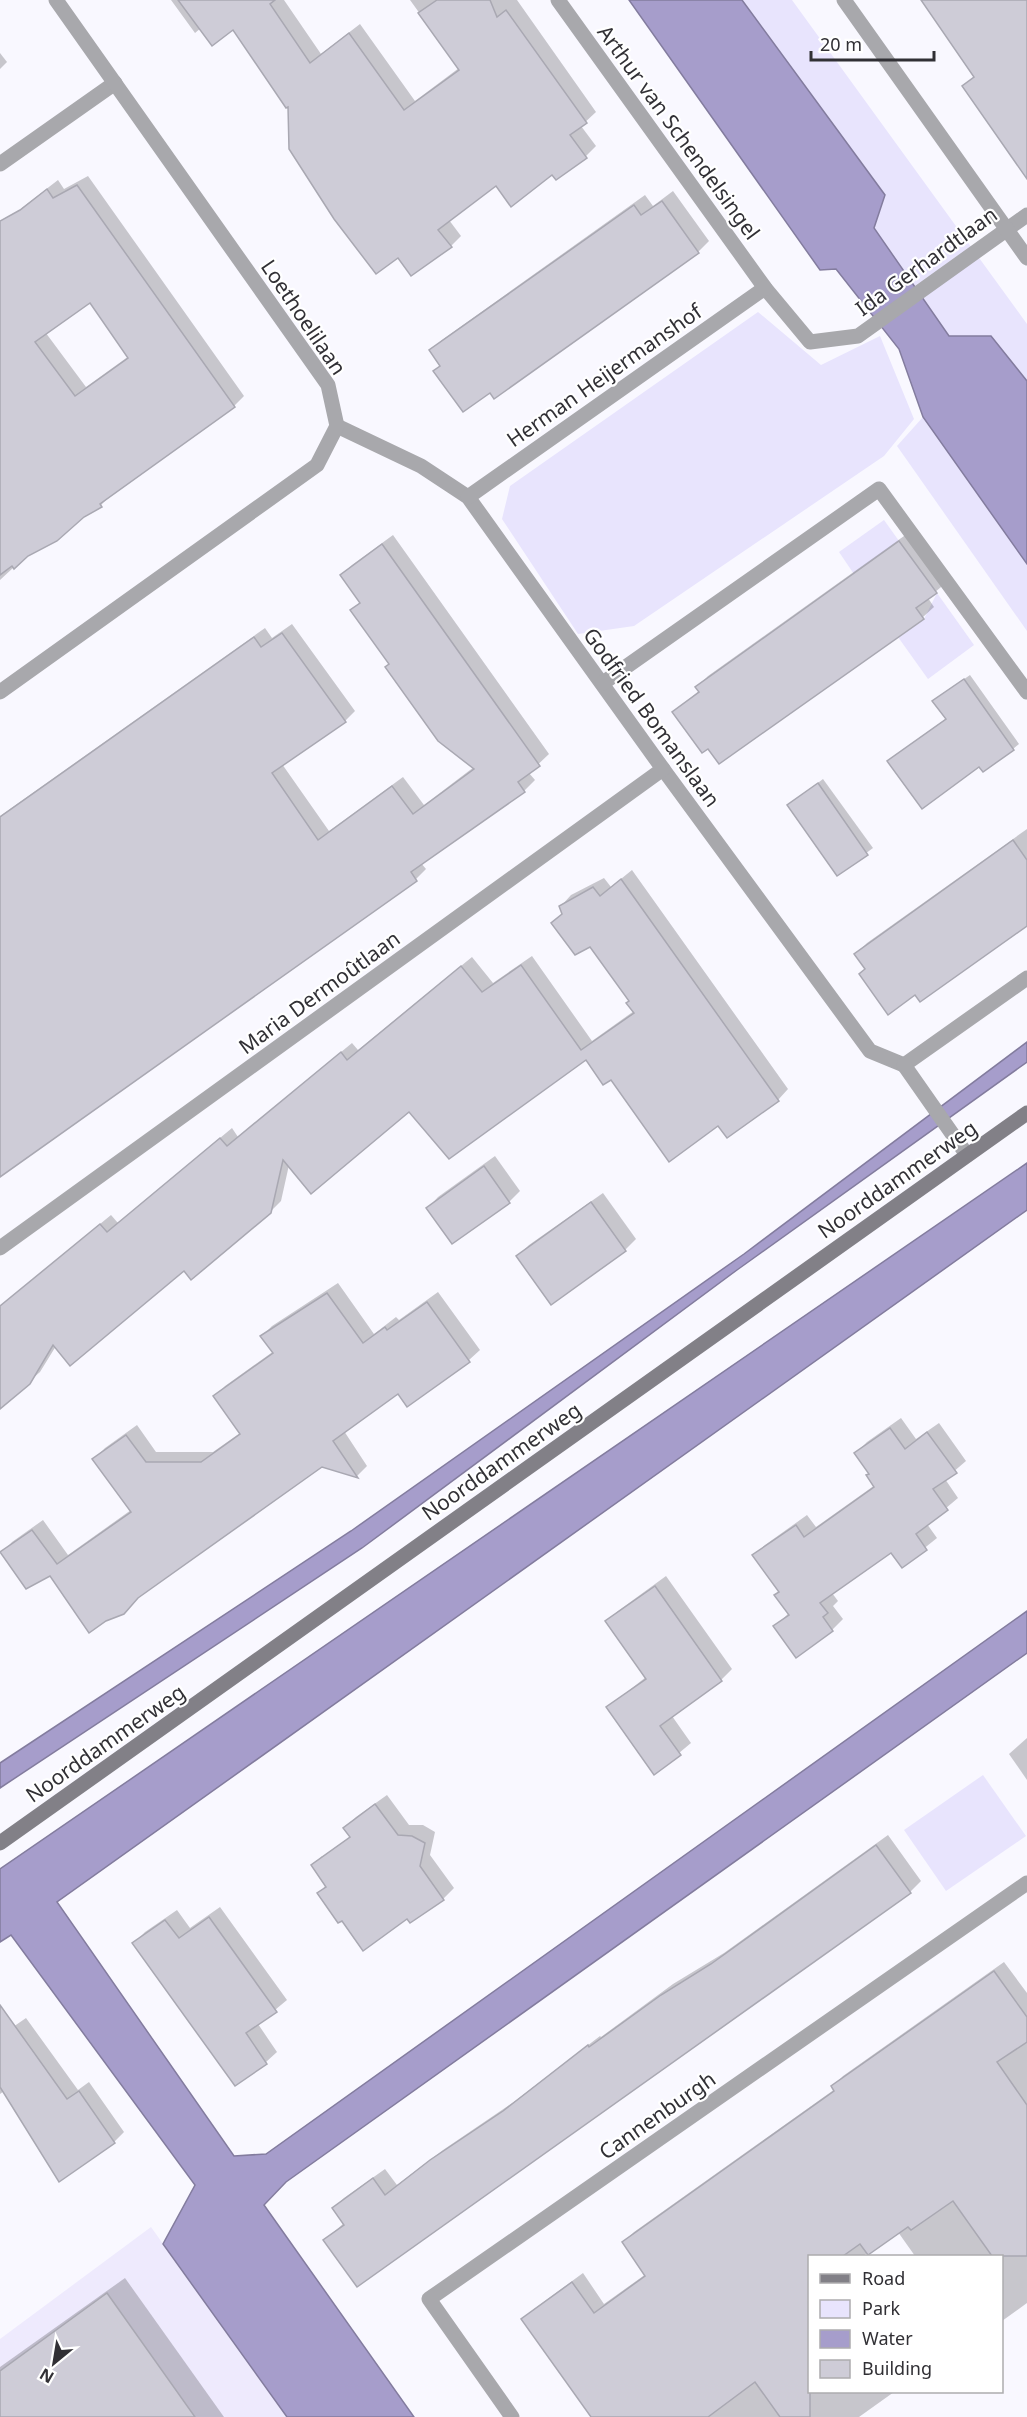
<svg xmlns="http://www.w3.org/2000/svg" width="1027" height="2417" font-family="'Noto Sans',sans-serif">
  <style>
    .built { fill: #eeeafd }
    .green { fill: #e8e4fd }
    .water { fill: #a69dcb; stroke: #837c9e; stroke-width: 1.5 }
    .shadow { fill: #0003; fill-rule: evenodd }
    .building { fill: #ceccd7; stroke: #a9a8b2; stroke-width: 1.5; fill-rule: evenodd }
    .lines { fill: none; stroke-linecap: round; stroke-linejoin: round }
    .street { stroke: #a8a8ac; stroke-width: 15 }
    .secondary { stroke: #828087; stroke-width: 15 }
    .labels { text-anchor: middle; dominant-baseline: central; stroke-width: 4.5; stroke-linejoin: round; paint-order: stroke }
    .street-label { font-size: 21px; fill: #313035; stroke: #fff }
  </style>
  <rect width="100%" height="100%" fill="#f9f8ff"/>
  <path class="built" d="M151 2227 287 2417H0V2339Z"/>
  <g class="green">
    <path d="M742 0H792L1027 324V381L991 336 949 337 874 228Z"/>
    <path d="M758 312 821 365 880 336 914 419 884 456 634 626 578 634 502 519 510 486Z"/>
    <path d="M923 417 1027 564V631L897 446Z"/>
    <path d="M884 520 899 541 877 557 858 580 839 552Z"/>
    <path d="M937 593 974 645 928 679 898 637 924 619Z"/>
    <path d="M983 1775 1026 1836 946 1891 904 1830Z"/>
  </g>
  <g class="water">
    <path d="M629 0H742L885 195 874 228 949 336H991L1027 381V564L923 417 899 349 836 269 820 270Z"/>
    <path d="M1027 1042V1062L737 1270 362 1548 0 1788V1763L351 1531 744 1254Z"/>
    <path d="M1027 1163V1210L57 1902 234 2156 266 2154 1027 1611V1653L286 2182 264 2205 414 2417H287L163 2244 195 2185 11 1935 0 1942V1869Z"/>
  </g>
  <g class="shadow">
    <path d="M171 0H284L321 54 360 24 415 101 459 68 410 0H517L596 112 581 126 596 146 586 156 552 173 497 184 449 220 461 236 451 246 289 104 234 28H201L195 33Z"/>
    <path d="M0 53 7 62 0 69Z"/>
    <path d="M88 176 244 396 234 406 111 495 101 505 83 515 27 555 0 580V254L13 217 23 207 58 180 64 189ZM90 301 129 356 86 387 34 317Z"/>
    <path d="M673 191 709 241 698 252 495 396 490 391 441 365 431 351 442 340 645 195 653 206Z"/>
    <path d="M911 531 947 582 928 598 934 607 923 617 709 746 674 712 700 690 697 687 708 676Z"/>
    <path d="M393 535 549 754 529 773 535 780 524 791 421 863 426 869 416 879 0 1176V816L265 628 272 638 292 624 355 711 345 721 282 764 329 831 403 777 424 805 474 767 390 664 352 610 361 601 342 575 352 565Z"/>
    <path d="M970 675 1019 744 1013 749 980 764 888 761 947 718 940 696Z"/>
    <path d="M823 779 873 848 838 874 789 805Z"/>
    <path d="M1027 829V923L916 993 856 954 867 943Z"/>
    <path d="M632 870 788 1089 778 1100 718 1124 611 1078 587 1058 409 1110 289 1165 281 1201 270 1212 184 1269 56 1346 40 1372 0 1407V1306L111 1215 118 1223 232 1128 238 1137 352 1043 358 1050 472 957 493 983 532 956 592 1041 634 1011 631 1001 591 945 553 923 563 913 561 906 571 895 604 878 611 887Z"/>
    <path d="M495 1156 520 1191 509 1202 428 1208 438 1197Z"/>
    <path d="M603 1193 636 1239 625 1250 518 1256 529 1245Z"/>
    <path d="M338 1283 374 1334 396 1317 399 1320 438 1292 480 1350 469 1360 407 1405 398 1392 344 1431 367 1466 357 1476 321 1466 50 1574 2 1553 12 1542 43 1520 68 1555 131 1510 94 1459 105 1448 137 1425 156 1452H213L240 1433 215 1397 225 1386 274 1351 262 1336 272 1326Z"/>
    <path d="M901 1418 916 1439 939 1423 966 1461 945 1479 958 1498 927 1524 937 1538 902 1566 891 1551 832 1593 838 1601 833 1606 843 1619 832 1630 775 1626 789 1613 780 1591 754 1555 765 1545 807 1515 816 1527 875 1485 870 1473 856 1453 867 1442Z"/>
    <path d="M666 1576 732 1669 721 1680 672 1716 691 1743 655 1773 608 1707 646 1677 607 1621 618 1611Z"/>
    <path d="M1027 1738V1780L1009 1754Z"/>
    <path d="M387 1795 409 1825H423L435 1832 430 1855 454 1888 443 1899 408 1916 342 1919 319 1893 326 1885 313 1866 322 1856V1859L357 1834 345 1828 356 1817Z"/>
    <path d="M888 1835 921 1881 910 1892 325 2240 344 2223 334 2208 344 2198 385 2169 397 2185 443 2150 515 2101 600 2036 601 2037 673 1984 724 1953Z"/>
    <path d="M220 1907 287 2000 258 2024 277 2052 266 2062 134 1943 145 1932 177 1910 190 1928Z"/>
    <path d="M1004 1962 1027 1993V2303L1002 2321V2256H915L898 2232 863 2256H810V2392H894L859 2417H593L523 2319 534 2309 583 2273 604 2304 646 2274 624 2242 634 2232 835 2089 833 2087 843 2076Z"/>
    <path d="M26 2018 78 2090 89 2082 124 2132 114 2142 4 2091 0 2094V2036Z"/>
    <path d="M125 2278 224 2417H0V2367Z"/>
  </g>
  <g class="building">
    <path d="M178 0H275L270 4 310 63 349 33 404 110 459 70 418 13 437 0H490L497 17 506 10 587 123 570 135 587 158 556 180 552 175 511 207 496 186 438 230 452 247 411 276 398 258 376 274 334 219 289 149 288 107 286 108 233 30 212 46Z"/>
    <path d="M921 0H1027V179L962 86 974 77Z"/>
    <path d="M77 185 235 407 100 504 102 507 84 517 57 541 28 556 14 569 12 566 0 575V221L20 210 47 189 53 198ZM90 303 128 358 75 396 35 342Z"/>
    <path d="M662 201 699 253 494 399 490 393 463 412 433 371 440 366 429 350 634 205 641 215Z"/>
    <path d="M899 541 937 593 916 608 924 619 719 764 708 749 702 753 672 712 699 692 695 687Z"/>
    <path d="M382 544 540 766 518 782 525 792 411 872 417 881 0 1177V817L254 637 261 647 282 633 346 722 272 773 318 840 392 786 413 814 474 769 438 741 385 667 389 664 350 610 360 603 340 575Z"/>
    <path d="M964 679 1014 750 983 772 979 767 922 809 887 761 946 719 932 701Z"/>
    <path d="M818 783 868 855 837 876 787 805Z"/>
    <path d="M1013 840 1027 860V926L920 1002 915 995 888 1015 859 974 865 969 854 954Z"/>
    <path d="M621 879 779 1101 727 1138 718 1126 669 1162 611 1080 603 1085 586 1060 449 1159 409 1112 311 1194 283 1160 271 1213 191 1280 184 1271 70 1366 53 1345 30 1384 0 1409V1306L100 1224 107 1232 220 1138 227 1146 341 1052 347 1060 461 966 482 992 521 965 581 1050 634 1013 626 1003 629 1001 590 947 575 955 551 923 562 914 559 906 593 887 600 896Z"/>
    <path d="M484 1166 510 1203 452 1244 426 1208Z"/>
    <path d="M591 1202 626 1251 551 1305 516 1256Z"/>
    <path d="M327 1293 363 1343 385 1327 387 1330 427 1302 470 1362 407 1407 398 1394 333 1441 358 1478 322 1467 138 1598 124 1614 106 1621 89 1633 50 1576 26 1589 0 1552 32 1530 57 1564 131 1512 92 1459 126 1435 146 1462H201L240 1434 213 1396 273 1353 260 1336Z"/>
    <path d="M890 1428 905 1449 927 1432 957 1473 933 1489 948 1510 916 1534 927 1550 902 1568 891 1553 820 1603 828 1613 823 1617 833 1631 796 1658 773 1626 789 1615 774 1595 779 1592 752 1555 796 1525 804 1537 874 1487 866 1475 869 1474 854 1453Z"/>
    <path d="M655 1586 722 1681 660 1726 681 1755 654 1775 606 1707 646 1679 605 1621Z"/>
    <path d="M375 1804 398 1835 412 1836 425 1843 420 1866 444 1900 410 1923 407 1919 363 1951 342 1921 338 1923 317 1893 326 1887 311 1865 350 1837 343 1828Z"/>
    <path d="M876 1845 911 1893 357 2287 323 2240 344 2225 332 2208 373 2178 385 2195 430 2160 503 2111 588 2045 589 2047 661 1995 711 1964Z"/>
    <path d="M209 1917 277 2012 246 2033 267 2064 235 2086 132 1943 165 1920 179 1938Z"/>
    <path d="M994 1971 1027 2017V2042L997 2062 1027 2105V2256H992L953 2201 911 2230 908 2227 868 2255 860 2244 843 2256H810V2417H780L755 2382 708 2417H591L521 2319 572 2282 594 2313 645 2276 622 2242 834 2091 831 2086Z"/>
    <path d="M0 2005 67 2099 79 2091 115 2143 59 2182 0 2087Z"/>
    <path d="M107 2293 195 2417H0V2371Z"/>
  </g>
  <g class="lines">
    <g class="street">
      <path d="M558 0 765 288 810 342 858 336 1027 215"/>
      <path d="M844 0 1027 258"/>
      <path d="M0 164 115 83"/>
      <path d="M337 426 421 466 468 497 663 769 870 1051 904 1065"/>
      <path d="M468 497 765 288"/>
      <path d="M603 683 879 489 1027 692"/>
      <path d="M0 692 317 465 337 426 328 385 56 0"/>
      <path d="M904 1065 1027 978"/>
      <path d="M904 1065 967 1155"/>
      <path d="M0 1248 663 769"/>
      <path d="M512 2417 429 2299 1027 1883"/>
    </g>
    <path class="secondary" d="M0 1843 1027 1113"/>
  </g>
  <g class="labels">
    <g class="street-label">
      <text transform="translate(679 132) rotate(54)">Arthur van Schendelsingel</text>
      <text transform="translate(926 261) rotate(-36)">Ida Gerhardtlaan</text>
      <text transform="translate(304 317) rotate(56)">Loethoelilaan</text>
      <text transform="translate(604 375) rotate(-35)">Herman Heijermanshof</text>
      <text transform="translate(652 717) rotate(54)">Godfried Bomanslaan</text>
      <text transform="translate(319 992) rotate(-36)">Maria Dermoûtlaan</text>
      <text transform="translate(897 1179) rotate(-35)">Noorddammerweg</text>
      <text transform="translate(501 1461) rotate(-35)">Noorddammerweg</text>
      <text transform="translate(105 1743) rotate(-35)">Noorddammerweg</text>
      <text transform="translate(657 2115) rotate(-35)">Cannenburgh</text>
    </g>
  </g>
  <rect x="808" y="2255" width="195" height="138" fill="#ffffff" stroke="#adacae" stroke-width="1.5"/>
  <rect x="820" y="2274" width="30" height="9" fill="#828087" stroke="#adacae" stroke-width="1.5"/>
  <text x="862" y="2285" font-size="18" fill="#313035">Road</text>
  <rect x="820" y="2300" width="30" height="18" fill="#e8e4fd" stroke="#adacae" stroke-width="1.5"/>
  <text x="862" y="2315" font-size="18" fill="#313035">Park</text>
  <rect x="820" y="2330" width="30" height="18" fill="#a69dcb" stroke="#adacae" stroke-width="1.5"/>
  <text x="862" y="2345" font-size="18" fill="#313035">Water</text>
  <rect x="820" y="2360" width="30" height="18" fill="#ceccd7" stroke="#adacae" stroke-width="1.5"/>
  <text x="862" y="2375" font-size="18" fill="#313035">Building</text>
  <g transform="translate(54 2363) rotate(210)" stroke="#ffffff" stroke-width="4.5" paint-order="stroke">
  <path d="M0-4.5L10 22L0 15L-10 22Z" fill="#313035"/>
  <text y="-9" font-size="16" font-weight="bold" text-anchor="middle" fill="#313035">N</text>
  </g>
  <path d="M811 51v9h123v-9" fill="none" stroke="#313035" stroke-width="3"/>
  <text x="820" y="51" font-size="18" fill="#313035" stroke="#ffffff" stroke-width="4.5" paint-order="stroke">20 m</text>
</svg>
